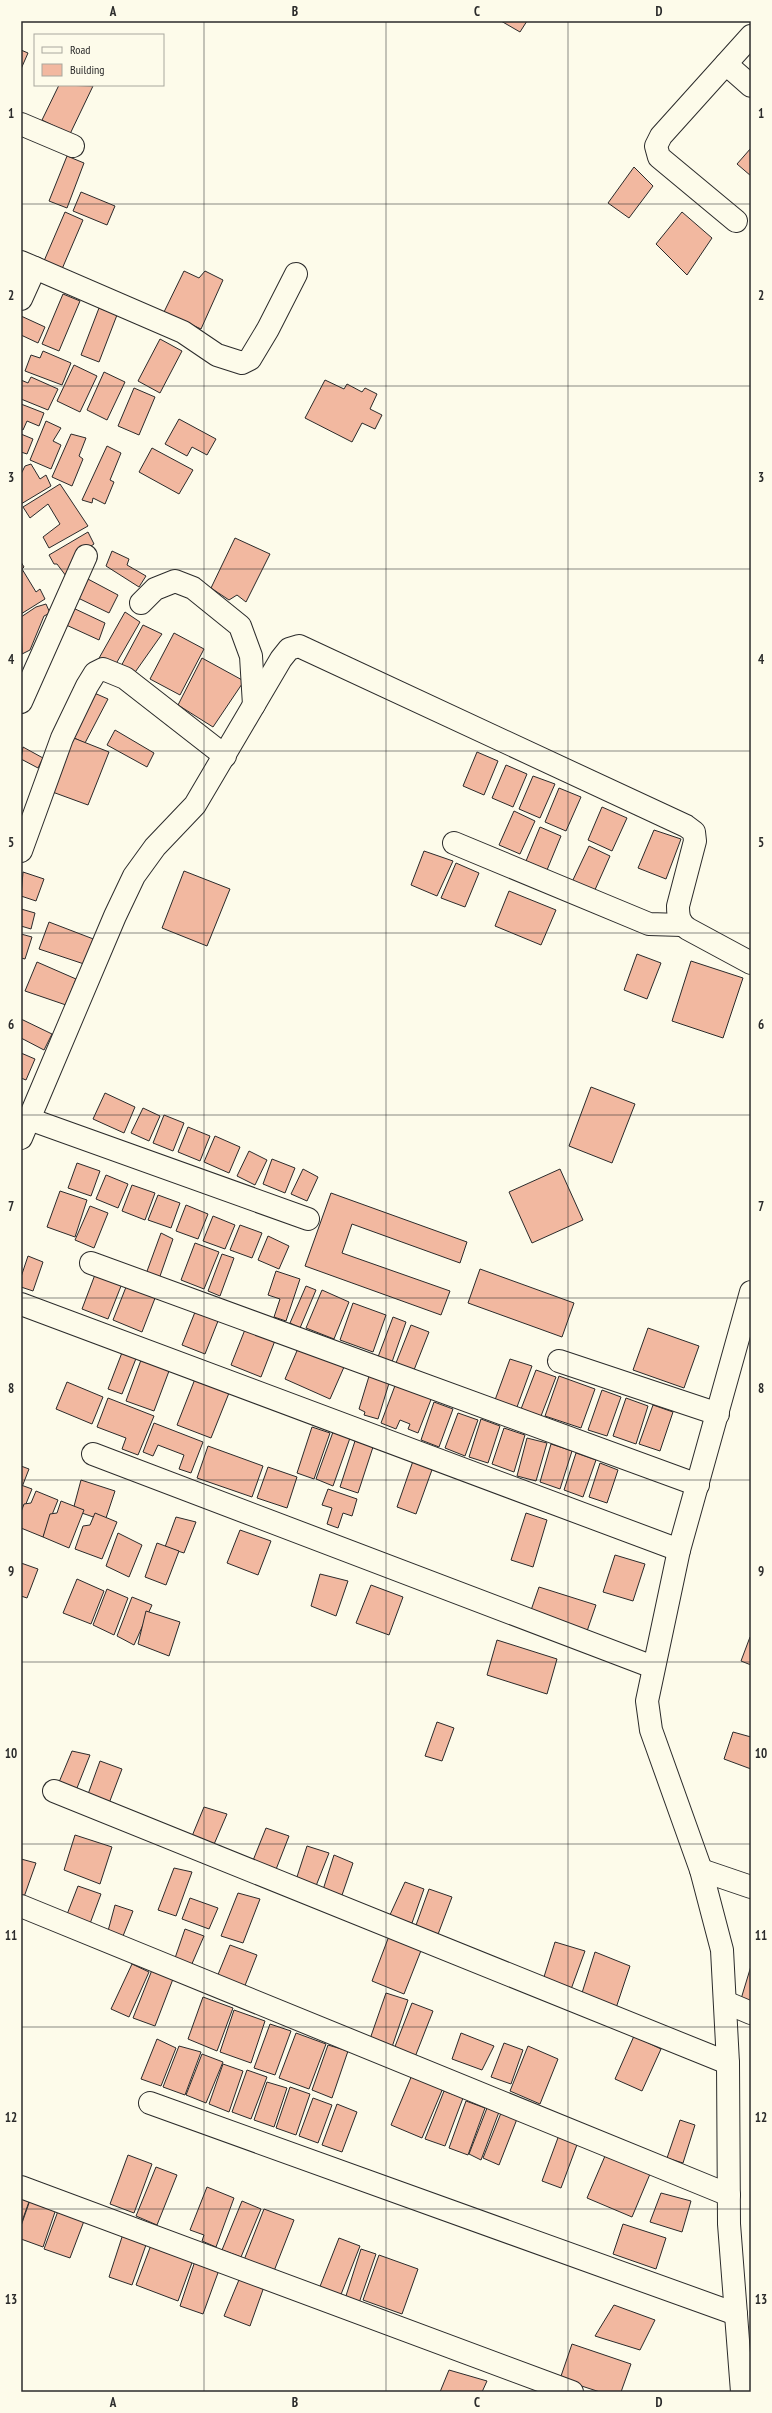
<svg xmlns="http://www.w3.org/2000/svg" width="772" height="2413" font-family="'PT Sans Narrow',sans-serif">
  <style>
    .building { fill: #f2b8a0; stroke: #2b2b2b }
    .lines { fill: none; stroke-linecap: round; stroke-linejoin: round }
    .street-casing { stroke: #2b2b2b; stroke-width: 24 }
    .secondary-casing { stroke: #2b2b2b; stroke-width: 24 }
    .street { stroke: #fdfbea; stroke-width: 22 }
    .secondary { stroke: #fdfbea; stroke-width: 22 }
    .grid { fill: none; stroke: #2b2b2b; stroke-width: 1; stroke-opacity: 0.55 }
    .neatline { fill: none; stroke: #2b2b2b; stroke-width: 1.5 }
    .grid-label { font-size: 13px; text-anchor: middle; font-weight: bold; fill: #2b2b2b }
  </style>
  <rect width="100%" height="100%" fill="#fdfbea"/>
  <g class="building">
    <path d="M501 21H527L520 32Z"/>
    <path d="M21 50 28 53 21 69Z"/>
    <path d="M59 85 93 86 70 134 42 120Z"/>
    <path d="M751 148V176L737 164Z"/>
    <path d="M67 156 84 163 67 208 49 201Z"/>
    <path d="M634 167 653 186 629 218 608 203Z"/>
    <path d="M81 192 115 206 107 225 73 211Z"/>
    <path d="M65 212 83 220 62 269 44 261Z"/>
    <path d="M682 212 712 238 687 275 656 244Z"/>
    <path d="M184 271 199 278 205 271 223 280 201 329 164 312Z"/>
    <path d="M63 294 80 301 59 351 42 344Z"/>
    <path d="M99 308 117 315 99 362 81 355Z"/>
    <path d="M21 316 45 327 38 343 21 335Z"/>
    <path d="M160 339 182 351 160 393 138 381Z"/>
    <path d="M43 351 71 363 62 385 25 371 31 355 40 358Z"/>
    <path d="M74 365 97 376 80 412 57 401Z"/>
    <path d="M104 372 125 382 107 420 87 410Z"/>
    <path d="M31 377 58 389 48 410 21 399V380L28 383Z"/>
    <path d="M325 380 344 389 347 384 362 392 365 388 377 394 370 409 382 415 375 429 362 423 352 442 305 418Z"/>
    <path d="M134 388 155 397 139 435 118 426Z"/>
    <path d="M21 404 44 413 39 426 27 421 23 430 21 429Z"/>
    <path d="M179 419 216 439 207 455 192 447 187 456 165 444Z"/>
    <path d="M46 421 61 428 53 441 61 445 51 469 30 460Z"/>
    <path d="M21 434 33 439 27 454 21 452Z"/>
    <path d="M71 434 86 438 79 456 83 459 72 486 52 477Z"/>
    <path d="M107 446 121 453 110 480 114 482 105 504 93 498 92 503 82 500Z"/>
    <path d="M152 448 193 470 179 494 139 472Z"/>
    <path d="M31 464 40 479 46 475 51 486 21 504V474L25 466Z"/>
    <path d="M60 484 88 526 49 548 43 537 60 524 48 504 30 518 23 507Z"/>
    <path d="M88 532 94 544 82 552 72 584 57 564H54L49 555Z"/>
    <path d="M235 538 270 554 246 602 237 595 229 600 211 588Z"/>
    <path d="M112 551 129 559 127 565 146 576 139 587 106 566Z"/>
    <path d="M21 562 24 567 22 569 36 592 40 589 45 599 21 614Z"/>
    <path d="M86 578 118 595 109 613 76 597Z"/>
    <path d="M46 604 50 613 44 616 30 650 22 654 21 617 36 607Z"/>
    <path d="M71 607 105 623 99 640 64 624Z"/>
    <path d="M125 612 140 622 113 669 98 660Z"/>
    <path d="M143 625 162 634 131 678 119 670Z"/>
    <path d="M174 633 204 649 180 695 150 679Z"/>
    <path d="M202 658 244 681 213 727 178 705Z"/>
    <path d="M92 692 108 699 85 743 74 738Z"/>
    <path d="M115 730 154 753 147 767 107 745Z"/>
    <path d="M61 733 109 752 88 805 47 790Z"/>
    <path d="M23 747 43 758 38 768 21 759Z"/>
    <path d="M477 752 498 761 484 795 463 786Z"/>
    <path d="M506 765 527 774 513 807 492 798Z"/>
    <path d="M533 776 555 784 540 818 519 809Z"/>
    <path d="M559 788 581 797 566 831 545 822Z"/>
    <path d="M602 807 627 818 612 851 588 840Z"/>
    <path d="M514 811 535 821 520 854 499 845Z"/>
    <path d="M540 827 561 836 547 870 526 861Z"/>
    <path d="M654 830 681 839 666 879 638 868Z"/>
    <path d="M589 846 610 856 594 892 572 882Z"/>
    <path d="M424 851 453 861 437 896 411 885Z"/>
    <path d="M456 863 479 873 465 907 441 898Z"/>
    <path d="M184 871 230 889 207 946 162 928Z"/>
    <path d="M23 872 44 879 36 901 21 896Z"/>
    <path d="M509 891 556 910 541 945 495 926Z"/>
    <path d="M21 909 35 913 31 929 21 926Z"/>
    <path d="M49 922 96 940 84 964 39 949Z"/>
    <path d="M21 934 32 937 25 959 21 958Z"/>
    <path d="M637 954 661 963 647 999 624 990Z"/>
    <path d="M691 961 743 978 723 1038 672 1021Z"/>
    <path d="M37 962 76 979 66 1005 25 991Z"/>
    <path d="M21 1019 52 1034 44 1050 21 1038Z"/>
    <path d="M21 1053 35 1059 26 1080 21 1078Z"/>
    <path d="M591 1087 635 1104 612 1163 569 1146Z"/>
    <path d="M105 1093 135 1107 124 1133 93 1119Z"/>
    <path d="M143 1108 160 1116 149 1141 131 1133Z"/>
    <path d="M164 1115 184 1123 173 1151 153 1143Z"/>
    <path d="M188 1127 210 1136 200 1161 178 1152Z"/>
    <path d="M215 1136 240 1147 229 1173 204 1162Z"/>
    <path d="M249 1151 267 1160 255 1185 237 1176Z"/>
    <path d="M272 1159 295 1168 285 1193 263 1184Z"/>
    <path d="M77 1163 100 1171 91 1196 68 1188Z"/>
    <path d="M303 1169 318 1177 307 1201 291 1194Z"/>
    <path d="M560 1169 583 1220 532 1243 509 1192Z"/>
    <path d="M106 1175 128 1184 118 1208 96 1199Z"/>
    <path d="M132 1185 155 1193 145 1220 122 1211Z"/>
    <path d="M60 1191 87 1200 75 1237 47 1227Z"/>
    <path d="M331 1193 467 1242 460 1263 352 1224 342 1253 450 1291 441 1315 305 1266Z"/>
    <path d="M158 1195 180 1203 171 1228 148 1220Z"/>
    <path d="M186 1205 208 1214 198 1239 176 1231Z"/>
    <path d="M90 1206 108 1213 94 1248 75 1240Z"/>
    <path d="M213 1216 235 1225 225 1249 203 1241Z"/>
    <path d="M240 1225 262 1233 252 1258 230 1250Z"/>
    <path d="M161 1233 173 1239 159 1279 146 1274Z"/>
    <path d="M268 1236 289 1246 279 1269 258 1260Z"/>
    <path d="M195 1243 219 1252 204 1289 181 1280Z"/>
    <path d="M222 1254 234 1258 220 1296 208 1291Z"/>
    <path d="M28 1256 43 1262 33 1291 21 1287V1277Z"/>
    <path d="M480 1269 574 1303 562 1337 468 1303Z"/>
    <path d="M276 1271 300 1279 286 1321 274 1317 280 1299 268 1295Z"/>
    <path d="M96 1272 123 1281 108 1319 82 1309Z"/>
    <path d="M128 1282 157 1293 142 1332 113 1320Z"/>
    <path d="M306 1286 316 1290 300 1328 290 1323Z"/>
    <path d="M322 1290 349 1302 334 1339 306 1328Z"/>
    <path d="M353 1303 386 1315 373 1352 340 1340Z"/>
    <path d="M197 1307 220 1316 205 1354 182 1345Z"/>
    <path d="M393 1317 406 1322 392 1362 378 1357Z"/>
    <path d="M411 1325 429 1332 414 1370 396 1363Z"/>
    <path d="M246 1327 276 1338 261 1377 231 1365Z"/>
    <path d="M648 1328 699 1346 684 1388 633 1370Z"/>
    <path d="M299 1346 344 1367 330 1399 285 1379Z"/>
    <path d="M123 1350 137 1356 122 1394 108 1389Z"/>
    <path d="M510 1359 532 1366 517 1407 495 1400Z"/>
    <path d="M141 1360 169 1371 154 1411 126 1401Z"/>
    <path d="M536 1370 556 1377 541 1416 521 1409Z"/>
    <path d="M370 1373 390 1380 378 1419 364 1415 365 1412 359 1409Z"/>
    <path d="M559 1376 595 1389 581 1428 545 1416Z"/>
    <path d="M195 1379 229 1393 211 1438 177 1425Z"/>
    <path d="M67 1382 103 1397 92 1424 56 1409Z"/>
    <path d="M396 1383 432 1397 418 1433 408 1429 410 1424 400 1420 396 1429 381 1423Z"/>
    <path d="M602 1390 621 1397 607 1436 588 1430Z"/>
    <path d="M108 1398 154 1416 138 1455 122 1449 126 1438 97 1427Z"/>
    <path d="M626 1398 648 1406 636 1444 613 1436Z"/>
    <path d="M434 1402 453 1409 439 1447 421 1440Z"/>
    <path d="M653 1405 673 1412 660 1451 639 1444Z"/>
    <path d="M458 1413 478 1420 465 1456 445 1448Z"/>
    <path d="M481 1419 500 1426 488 1463 469 1457Z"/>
    <path d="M154 1423 203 1442 191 1473 179 1469 184 1455 158 1445 153 1456 143 1452Z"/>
    <path d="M312 1427 330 1433 314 1479 297 1473Z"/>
    <path d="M504 1428 525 1435 514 1472 492 1464Z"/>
    <path d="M333 1432 350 1438 333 1486 316 1479Z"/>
    <path d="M527 1438 547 1443 536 1481 517 1476Z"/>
    <path d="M355 1441 373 1447 358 1493 340 1487Z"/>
    <path d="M551 1444 572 1451 560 1489 540 1482Z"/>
    <path d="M208 1446 263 1466 252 1497 197 1478Z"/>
    <path d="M576 1453 596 1460 583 1497 564 1490Z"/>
    <path d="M413 1461 433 1467 416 1514 397 1507Z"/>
    <path d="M600 1463 618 1470 607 1503 589 1497Z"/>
    <path d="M21 1466 29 1469 22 1487 21 1486Z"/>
    <path d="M268 1467 297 1477 287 1508 257 1498Z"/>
    <path d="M81 1480 115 1491 105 1521 73 1510Z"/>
    <path d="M21 1485 32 1489 21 1516Z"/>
    <path d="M328 1489 357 1499 352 1516 343 1513 338 1528 327 1524 332 1508 322 1505Z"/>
    <path d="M36 1491 58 1500 43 1537 21 1528V1512L24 1504 31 1503Z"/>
    <path d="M61 1501 84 1510 69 1548 43 1537 50 1514 57 1513Z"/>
    <path d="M95 1513 117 1522 102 1559 75 1549 83 1526 90 1525Z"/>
    <path d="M526 1513 547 1520 533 1567 511 1560Z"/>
    <path d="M176 1517 196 1522 184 1553 165 1547Z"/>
    <path d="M240 1530 271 1541 258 1575 227 1563Z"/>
    <path d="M118 1533 142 1545 129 1577 106 1566Z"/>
    <path d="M157 1543 179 1551 166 1585 145 1577Z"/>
    <path d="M615 1555 645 1564 633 1601 603 1592Z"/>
    <path d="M21 1563 38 1569 27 1598 21 1596Z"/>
    <path d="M320 1574 348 1581 336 1616 311 1606Z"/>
    <path d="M77 1579 104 1591 91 1624 63 1613Z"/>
    <path d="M371 1585 403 1597 389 1635 356 1623Z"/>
    <path d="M539 1587 596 1605 585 1637 528 1619Z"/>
    <path d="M107 1589 128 1598 114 1635 93 1625Z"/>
    <path d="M132 1597 152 1605 134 1645 117 1636Z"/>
    <path d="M146 1611 180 1622 169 1656 138 1644Z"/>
    <path d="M750 1637H751V1665L741 1661Z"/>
    <path d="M497 1640 557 1659 547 1694 487 1675Z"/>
    <path d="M437 1722 454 1728 442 1761 425 1756Z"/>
    <path d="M733 1732 751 1737V1769L724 1759Z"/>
    <path d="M72 1751 90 1755 75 1793 57 1787Z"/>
    <path d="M100 1761 122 1769 108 1806 87 1797Z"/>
    <path d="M204 1807 227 1814 212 1849 190 1841Z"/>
    <path d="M266 1828 289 1836 275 1872 252 1863Z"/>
    <path d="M75 1835 112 1847 100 1884 64 1870Z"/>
    <path d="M307 1846 329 1853 314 1891 295 1883Z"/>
    <path d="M334 1855 353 1863 340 1901 322 1893Z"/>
    <path d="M21 1859 36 1863 24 1897 21 1896Z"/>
    <path d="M174 1868 192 1872 176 1916 158 1910Z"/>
    <path d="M405 1882 424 1889 412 1923 389 1917Z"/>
    <path d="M78 1886 101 1894 88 1929 66 1917Z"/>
    <path d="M429 1889 452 1897 437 1937 415 1928Z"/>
    <path d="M238 1893 260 1899 243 1943 221 1936Z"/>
    <path d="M190 1898 218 1908 209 1929 182 1919Z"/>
    <path d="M115 1905 133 1911 123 1936 108 1931Z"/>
    <path d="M185 1929 204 1936 191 1966 174 1961Z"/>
    <path d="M389 1936 422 1948 404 1994 372 1981Z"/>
    <path d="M555 1942 585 1951 570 1992 543 1980Z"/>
    <path d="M230 1945 257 1955 244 1988 217 1977Z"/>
    <path d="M595 1952 630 1966 616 2008 581 1996Z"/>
    <path d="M132 1964 149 1972 129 2017 111 2009Z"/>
    <path d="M751 1966V2003L741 1999Z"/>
    <path d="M152 1970 173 1979 155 2026 133 2018Z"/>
    <path d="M386 1993 408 2000 392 2047 370 2039Z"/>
    <path d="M203 1997 233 2008 217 2051 188 2039Z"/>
    <path d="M412 2003 433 2011 415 2057 394 2049Z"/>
    <path d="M234 2010 265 2021 251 2063 220 2052Z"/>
    <path d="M270 2024 291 2031 275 2075 254 2068Z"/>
    <path d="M296 2033 326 2044 309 2089 279 2078Z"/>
    <path d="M461 2033 494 2046 482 2070 452 2059Z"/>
    <path d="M634 2036 661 2049 642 2091 615 2079Z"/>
    <path d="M157 2039 176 2048 161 2086 141 2079Z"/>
    <path d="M504 2043 523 2050 511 2084 491 2077Z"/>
    <path d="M328 2045 348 2051 332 2098 312 2090Z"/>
    <path d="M179 2046 201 2052 185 2095 163 2087Z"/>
    <path d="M528 2046 558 2059 540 2104 510 2091Z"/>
    <path d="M202 2054 223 2062 206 2103 186 2095Z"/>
    <path d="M223 2064 243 2071 229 2112 209 2104Z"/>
    <path d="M247 2070 267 2077 251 2119 232 2112Z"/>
    <path d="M412 2075 443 2088 422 2138 391 2125Z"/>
    <path d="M267 2082 287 2088 274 2127 254 2120Z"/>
    <path d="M290 2087 310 2094 296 2135 276 2128Z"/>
    <path d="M444 2091 463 2098 445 2146 425 2139Z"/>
    <path d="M313 2098 332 2105 318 2143 299 2136Z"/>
    <path d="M466 2101 485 2108 468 2155 449 2148Z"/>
    <path d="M337 2104 357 2112 342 2152 322 2145Z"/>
    <path d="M487 2108 499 2112 481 2160 469 2154Z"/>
    <path d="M501 2113 517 2119 499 2165 483 2158Z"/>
    <path d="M680 2120 695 2125 683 2163 667 2158Z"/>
    <path d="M559 2135 578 2142 561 2188 542 2181Z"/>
    <path d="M128 2155 152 2164 134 2213 110 2204Z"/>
    <path d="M605 2156 650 2174 632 2217 587 2198Z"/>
    <path d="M156 2167 177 2175 157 2225 136 2216Z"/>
    <path d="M207 2187 234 2198 216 2247 202 2241 204 2235 190 2230Z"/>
    <path d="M661 2193 691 2201 682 2232 650 2222Z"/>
    <path d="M21 2196 30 2199 21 2224Z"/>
    <path d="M30 2200 56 2209 43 2247 21 2239V2226Z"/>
    <path d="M242 2201 261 2209 241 2257 222 2250Z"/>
    <path d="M264 2209 294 2220 274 2271 244 2260Z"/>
    <path d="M58 2211 84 2221 70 2258 44 2249Z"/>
    <path d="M623 2224 666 2238 656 2269 613 2254Z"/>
    <path d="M123 2234 147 2242 132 2285 109 2277Z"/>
    <path d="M339 2238 360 2246 340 2297 319 2289Z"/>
    <path d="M151 2245 193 2260 178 2301 136 2285Z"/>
    <path d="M361 2249 376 2254 359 2303 345 2299Z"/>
    <path d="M379 2255 418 2269 402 2314 363 2300Z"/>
    <path d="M195 2261 219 2270 203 2314 180 2306Z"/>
    <path d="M241 2275 265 2284 250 2326 224 2316Z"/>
    <path d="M614 2305 655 2320 640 2350 595 2336Z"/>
    <path d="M572 2344 631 2364 621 2392H600L560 2379Z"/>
    <path d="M449 2370 487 2381 482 2392H440Z"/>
  </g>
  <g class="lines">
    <g class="street-casing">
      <g id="street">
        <path d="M726 64 751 86"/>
        <path d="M21 124 73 146"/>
        <path d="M736 221 659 157 656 146 661 136 751 36"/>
        <path d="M21 262 183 332 217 355 242 363 250 359 268 329 296 274"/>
        <path d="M21 299 35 268"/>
        <path d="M141 603 155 589 175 581 193 588 240 626 251 656 254 705"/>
        <path d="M21 702 86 556"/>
        <path d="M454 843 649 924 682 925"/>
        <path d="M21 851 62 738 87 686 95 673 103 669 125 678 225 756"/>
        <path d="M29 1119 308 1219"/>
        <path d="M21 1138 115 916 134 876 155 847 195 805 281 659 289 649 299 646 686 826 694 832 695 841 678 906C678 916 679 923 688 929L751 963"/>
        <path d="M91 1263 698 1485"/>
        <path d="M21 1304 679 1550"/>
        <path d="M559 1361 718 1414"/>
        <path d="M93 1454 653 1667"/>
        <path d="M54 1791 728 2063"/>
        <path d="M701 1870 751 1887"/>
        <path d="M21 1906 729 2195"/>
        <path d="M725 2002 751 2013"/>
        <path d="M150 2103 736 2314"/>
        <path d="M21 2187 572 2392"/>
      </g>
    </g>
    <g class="secondary-casing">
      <path id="secondary" d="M742 2392 729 2224 728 2063 722 1950 701 1870 651 1730 647 1701 679 1550 751 1292"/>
    </g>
    <use href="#street" class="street"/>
    <use href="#secondary" class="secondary"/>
  </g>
  <path class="grid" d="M204 21V2392M386 21V2392M568 21V2392M21 204H751M21 386H751M21 569H751M21 751H751M21 933H751M21 1115H751M21 1298H751M21 1480H751M21 1662H751M21 1844H751M21 2027H751M21 2209H751"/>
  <rect width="772" height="2413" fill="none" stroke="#fdfbea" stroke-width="44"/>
  <rect x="34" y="34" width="130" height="52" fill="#fdfbea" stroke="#a9a89e"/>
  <rect x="42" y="47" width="20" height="6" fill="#fdfbea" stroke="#a9a89e"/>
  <text x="70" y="54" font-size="12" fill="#2b2b2b">Road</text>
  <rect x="42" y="64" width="20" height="12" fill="#f2b8a0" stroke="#a9a89e"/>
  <text x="70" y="74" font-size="12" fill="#2b2b2b">Building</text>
  <rect x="22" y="22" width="728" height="2369" class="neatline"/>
  <g class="grid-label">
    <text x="113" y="16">A</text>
    <text x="295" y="16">B</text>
    <text x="477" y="16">C</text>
    <text x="659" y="16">D</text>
    <text x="11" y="118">1</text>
    <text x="761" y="118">1</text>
    <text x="11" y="300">2</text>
    <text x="761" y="300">2</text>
    <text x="11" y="482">3</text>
    <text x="761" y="482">3</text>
    <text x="11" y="664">4</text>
    <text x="761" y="664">4</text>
    <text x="11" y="847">5</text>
    <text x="761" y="847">5</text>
    <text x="11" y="1029">6</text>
    <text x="761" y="1029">6</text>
    <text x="11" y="1211">7</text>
    <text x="761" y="1211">7</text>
    <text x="11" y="1393">8</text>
    <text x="761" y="1393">8</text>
    <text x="11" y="1576">9</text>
    <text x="761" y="1576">9</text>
    <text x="11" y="1758">10</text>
    <text x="761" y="1758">10</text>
    <text x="11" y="1940">11</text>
    <text x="761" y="1940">11</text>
    <text x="11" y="2122">12</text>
    <text x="761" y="2122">12</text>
    <text x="11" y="2304">13</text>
    <text x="761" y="2304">13</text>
    <text x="113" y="2407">A</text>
    <text x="295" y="2407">B</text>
    <text x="477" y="2407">C</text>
    <text x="659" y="2407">D</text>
  </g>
</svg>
